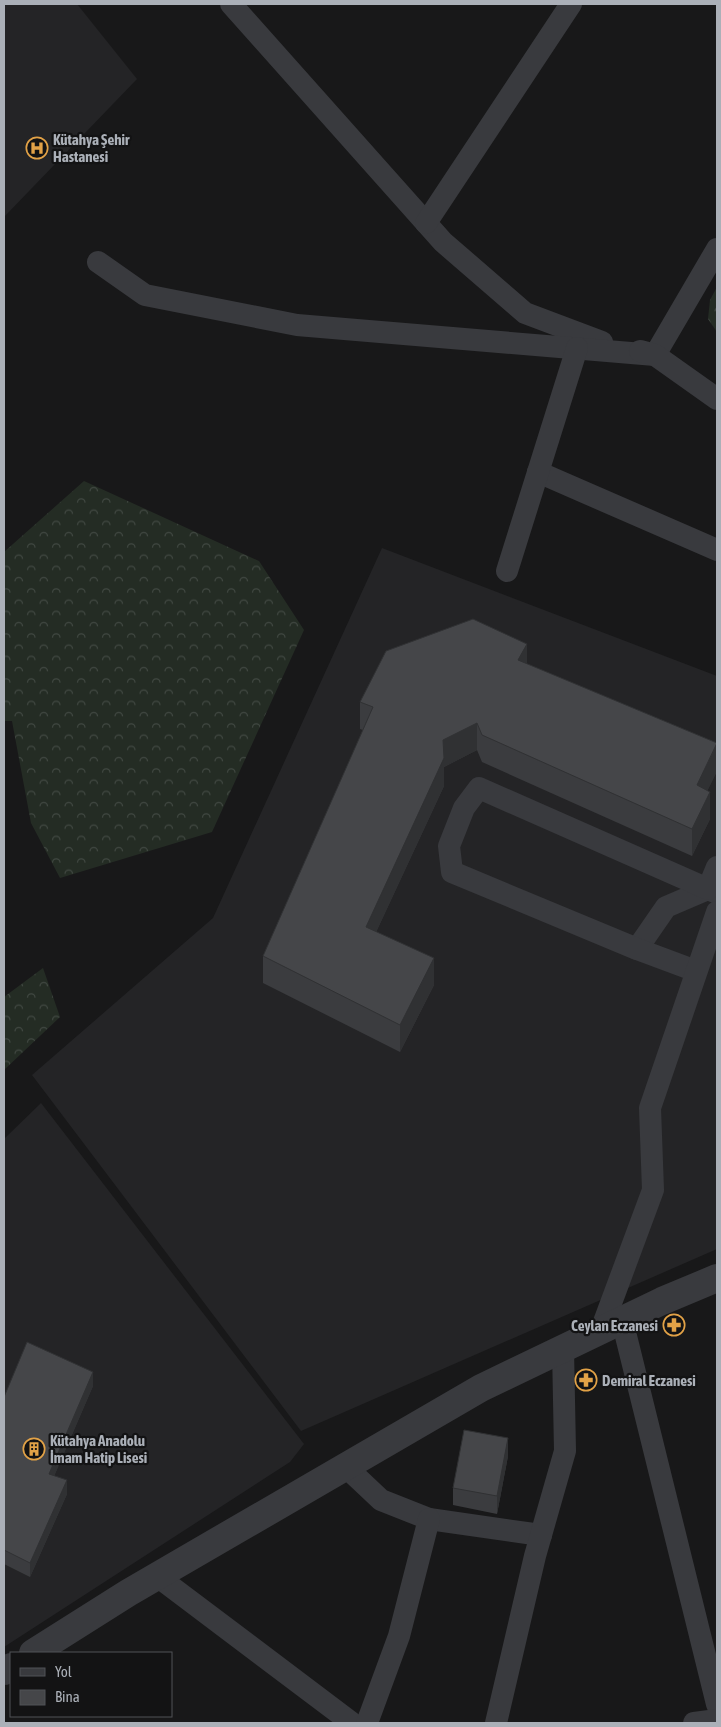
<svg xmlns="http://www.w3.org/2000/svg" width="721" height="1727" font-family="'Asap Condensed',sans-serif">
  <style>
    .built { fill: #242426 }
    .forest { fill: url(#forest-crowns) }
    .lines { fill: none; stroke-linecap: round; stroke-linejoin: round }
    .minor { stroke: #393a3e; stroke-width: 22 }
    .tertiary { stroke: #393a3e; stroke-width: 28 }
    .wall { fill: #3b3c3f }
    .shaded-wall { fill: #303133 }
    .building { fill: #454649; stroke: #303133 }
    .labels { text-anchor: middle; dominant-baseline: central; stroke-width: 4.5; stroke-linejoin: round; paint-order: stroke }
    .poi-label { font-size: 15px; font-weight: bold; fill: #abb0b8; stroke: #131314; text-anchor: start }
  </style>
  <defs>
    <pattern id="forest-crowns" width="20" height="18" patternUnits="userSpaceOnUse" patternTransform="scale(1.25)"><rect width="20" height="18" fill="#242c24"/><path d="M2 6a3 3 0 1 1 6 0M12 15a3 3 0 1 1 6 0" fill="none" stroke="#414842"/></pattern>
  </defs>
  <rect width="100%" height="100%" fill="#181819"/>
  <g class="built">
    <path d="M4 4H77L137 79 4 217Z"/>
    <path d="M382 548 717 676V1249L301 1431 32 1075 213 918Z"/>
    <path d="M41 1103 304 1444 290 1462 4 1647V1139Z"/>
  </g>
  <g class="forest">
    <path d="M717 287V332L708 319 710 300Z"/>
    <path d="M84 481 259 561 304 630 212 832 60 878 31 823 12 721H4V552Z"/>
    <path d="M43 968 60 1017 4 1070V997Z"/>
  </g>
  <g class="lines">
    <g class="minor">
      <path d="M231 4 443 242 525 313 602 342"/>
      <path d="M426 223 571 4"/>
      <path d="M98 262 145 295 297 325 655 355 717 249"/>
      <path d="M640 351 655 355 717 399"/>
      <path d="M538 472 717 550"/>
      <path d="M507 571 577 348"/>
      <path d="M637 949 666 907 708 889 717 893"/>
      <path d="M696 971 637 949 452 872 449 846 464 808 479 788 708 889 717 867"/>
      <path d="M622 1320 717 1704"/>
      <path d="M601 1330 653 1190 650 1108 717 912"/>
      <path d="M346 1467 381 1500 429 1519 541 1535"/>
      <path d="M157 1576 352 1723"/>
      <path d="M367 1723 399 1636 429 1519"/>
      <path d="M496 1723 535 1556 565 1451 563 1349"/>
      <path d="M694 1723 717 1720"/>
    </g>
    <g class="tertiary">
      <path d="M33 1653 128 1593 481 1388 662 1301 717 1278"/>
      <path d="M4 1671 11 1667"/>
    </g>
  </g>
  <g class="wall">
    <path d="M527 664 717 743V771L707 791 710 819 692 856 482 762 477 750 444 767V786L376 932 434 985 400 1052 263 983V956L363 730 360 729V702Z"/>
    <path d="M93 1386 54 1476 67 1494 30 1577 4 1564V1397Z"/>
    <path d="M508 1456 497 1514 453 1505V1488Z"/>
  </g>
  <g class="shaded-wall">
    <path d="M527 644V671L518 660Z"/>
    <path d="M477 723V750L444 767V786L366 954V927L443 740Z"/>
    <path d="M717 744V771L697 812V785Z"/>
    <path d="M710 792V819L692 856V829Z"/>
    <path d="M434 958V985L400 1052V1025Z"/>
    <path d="M93 1372V1386L49 1488V1474Z"/>
    <path d="M508 1438V1456L497 1514V1496Z"/>
    <path d="M67 1480V1494L30 1577V1563Z"/>
  </g>
  <g class="building">
    <path d="M473 619 527 644 518 660 717 743 697 785 710 792 692 829 482 735 477 723 443 740 444 758 366 927 434 958 400 1025 263 956 373 707 360 702 386 651Z"/>
    <path d="M27 1342 93 1372 49 1474 67 1480 30 1563 4 1550V1397Z"/>
    <path d="M464 1430 508 1438 497 1496 453 1488Z"/>
  </g>
  <defs>
    <g id="hospital-ring" transform="scale(1.125)"><circle r="9.5" fill="#131314" stroke="#e2a247" stroke-width="1.5"/><path d="M-5-5h3v3.5h4V-5h3V5h-3V1.5h-4V5h-3Z" fill="#e2a247"/></g>
    <g id="pharmacy-ring" transform="scale(1.125)"><circle r="9.5" fill="#131314" stroke="#e2a247" stroke-width="1.5"/><path d="M-2-6h4v4h4v4h-4v4h-4v-4h-4v-4h4Z" fill="#e2a247"/></g>
    <g id="building-ring" transform="scale(1.125)"><circle r="9.5" fill="#131314" stroke="#e2a247" stroke-width="1.5"/><path d="M-4-6H4V6H1V3H-1V6H-4ZM-2.5-4.3h1.7v1.8h-1.7ZM.8-4.3h1.7v1.8H.8ZM-2.5-1h1.7V.8h-1.7ZM.8-1h1.7V.8H.8Z" fill="#e2a247"/></g>
  </defs>
  <g fill-rule="evenodd">
    <use href="#hospital-ring" x="37" y="148"/>
    <use href="#pharmacy-ring" x="674" y="1325"/>
    <use href="#pharmacy-ring" x="586" y="1380"/>
    <use href="#building-ring" x="34" y="1449"/>
  </g>
  <g class="labels">
    <g class="poi-label">
      <text x="53" y="139">Kütahya Şehir<tspan x="53" dy="17">Hastanesi</tspan></text>
      <text x="658" y="1325" text-anchor="end">Ceylan Eczanesi</text>
      <text x="602" y="1380">Demiral Eczanesi</text>
      <text x="50" y="1440">Kütahya Anadolu<tspan x="50" dy="17">İmam Hatip Lisesi</tspan></text>
    </g>
  </g>
  <rect width="721" height="1727" fill="none" stroke="#abb0b8" stroke-width="10"/>
  <rect x="10" y="1652" width="162" height="65" fill="#131314" stroke="#505256"/>
  <rect x="20" y="1668" width="25" height="8" fill="#393a3e" stroke="#505256"/>
  <text x="55" y="1677" font-size="15" fill="#abb0b8">Yol</text>
  <rect x="20" y="1690" width="25" height="15" fill="#454649" stroke="#505256"/>
  <text x="55" y="1702" font-size="15" fill="#abb0b8">Bina</text>
</svg>
